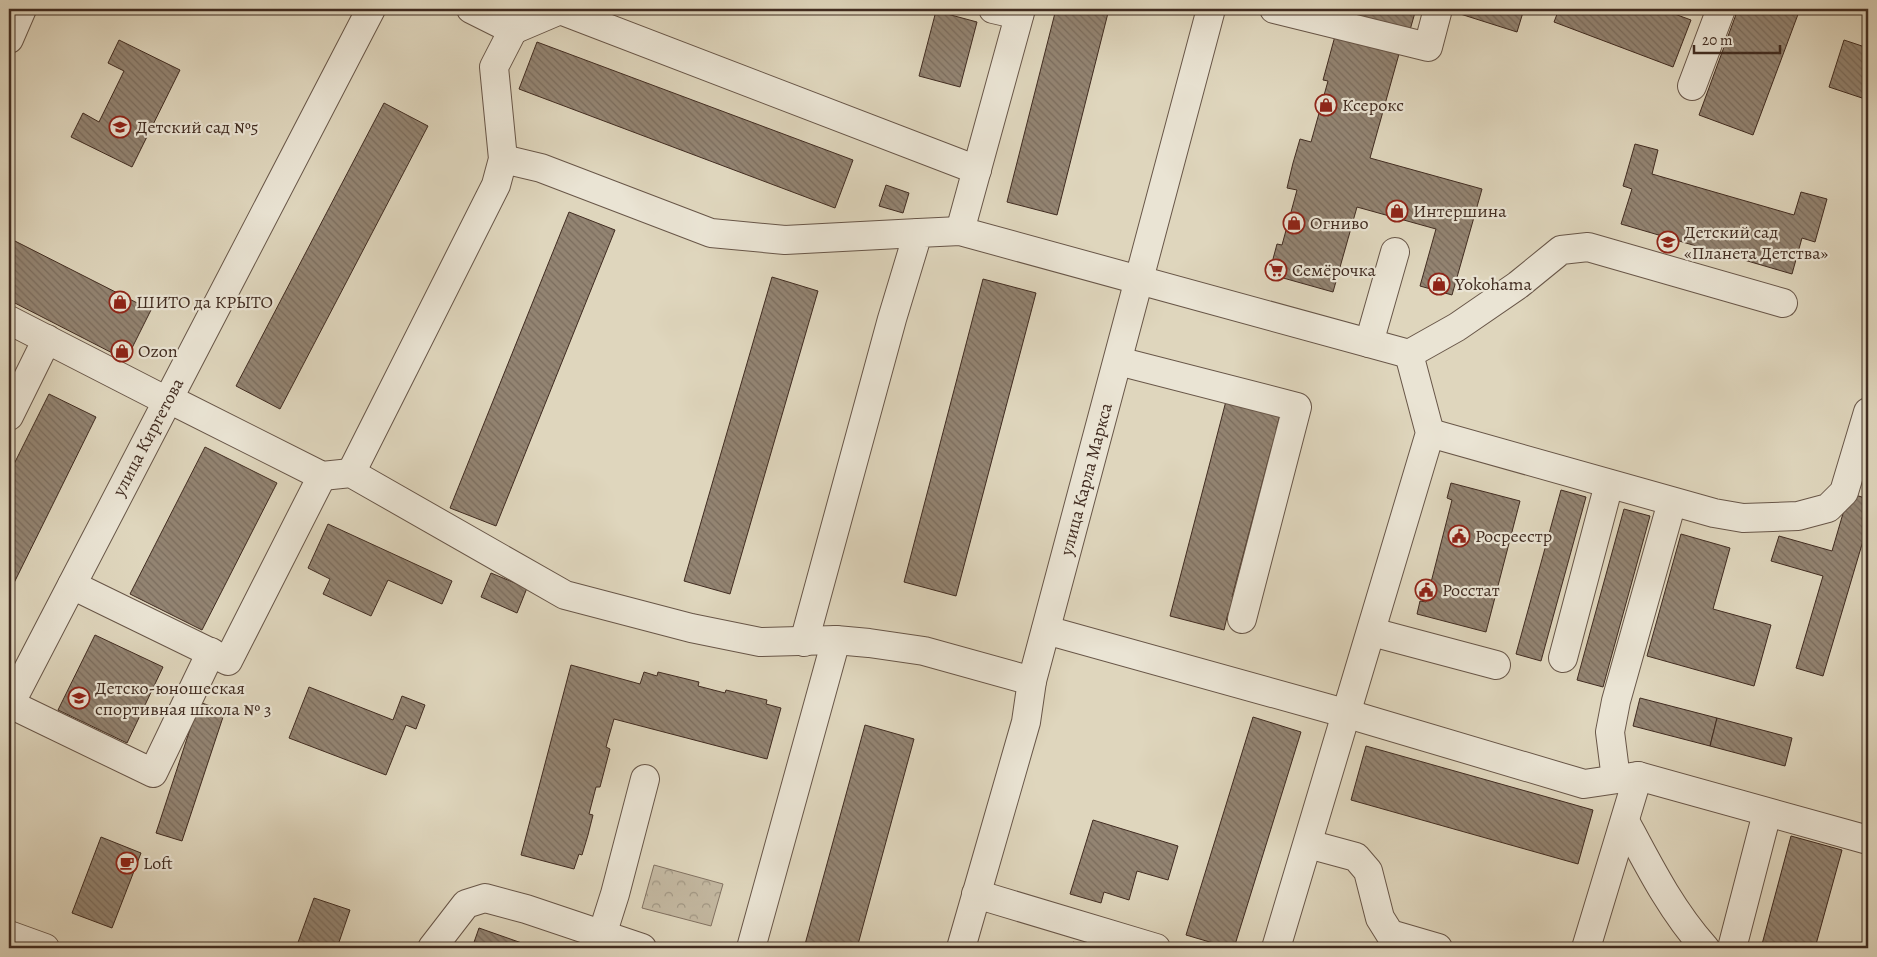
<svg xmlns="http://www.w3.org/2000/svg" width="1877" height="957" font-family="Alegreya,serif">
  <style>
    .park { fill: url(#park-crowns); stroke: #827262 }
    .building { fill: url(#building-back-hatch); stroke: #412c21 }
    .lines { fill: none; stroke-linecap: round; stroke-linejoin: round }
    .minor-casing { stroke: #685648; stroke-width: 30 }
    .minor { stroke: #eae4d4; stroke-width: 28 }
    .labels { text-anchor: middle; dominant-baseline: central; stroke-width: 4.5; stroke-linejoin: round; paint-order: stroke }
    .poi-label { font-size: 18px; fill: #412c21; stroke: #eae4d4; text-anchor: start }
    .street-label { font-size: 18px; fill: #412c21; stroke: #eae4d4 }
  </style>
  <defs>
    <pattern id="park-crowns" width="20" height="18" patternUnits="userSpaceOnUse" patternTransform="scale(1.25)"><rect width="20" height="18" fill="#c4b9a2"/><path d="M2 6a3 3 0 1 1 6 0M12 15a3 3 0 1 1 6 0" fill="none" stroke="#a19784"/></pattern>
    <pattern id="building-back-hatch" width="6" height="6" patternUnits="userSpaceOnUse" patternTransform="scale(1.25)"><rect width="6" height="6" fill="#938472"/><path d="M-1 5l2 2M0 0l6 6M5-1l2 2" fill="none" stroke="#7a6c5d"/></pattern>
  </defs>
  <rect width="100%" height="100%" fill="#dfd6bd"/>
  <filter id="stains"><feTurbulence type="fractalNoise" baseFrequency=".004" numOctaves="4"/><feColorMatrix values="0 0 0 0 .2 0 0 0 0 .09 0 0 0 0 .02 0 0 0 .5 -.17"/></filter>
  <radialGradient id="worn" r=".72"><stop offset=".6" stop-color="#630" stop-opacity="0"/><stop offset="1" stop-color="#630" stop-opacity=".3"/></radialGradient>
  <path class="park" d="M654 865 723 884 711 926 642 908Z"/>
  <g class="building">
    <path d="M1056 9H1109L1057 215 1007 202Z"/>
    <path d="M1345 9H1416L1410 30 1344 13Z"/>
    <path d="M1455 9H1524L1517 32 1454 12Z"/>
    <path d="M1559 9H1661L1691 20 1673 67 1554 22Z"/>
    <path d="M1738 9H1800L1753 135 1699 115Z"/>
    <path d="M936 11 977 22 960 87 919 76Z"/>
    <path d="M1335 36 1399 54 1370 158 1482 189 1452 295 1420 286 1436 229 1357 207 1333 292 1269 274 1277 244 1282 245 1297 190 1287 188 1293 163 1300 139 1311 142 1328 81 1323 80Z"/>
    <path d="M119 40 180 70 132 167 71 137 83 113 99 122 124 71 108 63Z"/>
    <path d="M1844 40 1868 48V100L1829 87Z"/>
    <path d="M537 42 853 160 835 208 519 89Z"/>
    <path d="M384 103 428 126 280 409 236 386Z"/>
    <path d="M1635 144 1658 150 1652 174 1794 215 1801 192 1827 199 1815 242 1802 238 1792 274 1621 224 1632 189 1623 186Z"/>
    <path d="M886 185 909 193 903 213 879 206Z"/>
    <path d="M569 212 615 230 496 526 450 508Z"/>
    <path d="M9 238 151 310 126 360 9 300Z"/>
    <path d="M772 277 818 291 730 594 684 581Z"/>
    <path d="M983 279 1036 293 956 596 904 582Z"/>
    <path d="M49 394 96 417 9 593V474Z"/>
    <path d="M1226 401 1280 415 1276 430 1282 431 1278 448 1272 446 1232 597 1239 599 1234 614 1228 613 1224 630 1170 616Z"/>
    <path d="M205 447 277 483 202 630 130 594Z"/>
    <path d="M1451 483 1520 501 1486 632 1417 614 1420 601 1426 602 1452 500 1447 498Z"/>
    <path d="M1561 490 1586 497 1541 661 1516 654Z"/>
    <path d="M1849 493 1868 499V524L1823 676 1796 668 1823 576 1771 561 1779 536 1832 551Z"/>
    <path d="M1624 509 1650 516 1603 687 1577 680Z"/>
    <path d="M328 524 452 581 442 604 388 580 371 616 323 594 330 579 308 568Z"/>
    <path d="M1681 534 1730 548 1713 609 1771 625 1754 686 1647 656Z"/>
    <path d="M491 573 527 588 517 613 481 597Z"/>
    <path d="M95 635 163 667 127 743 58 710Z"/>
    <path d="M571 665 640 684 644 672 657 676 658 672 699 682 698 686 725 693 726 690 767 700 766 704 781 708 767 759 614 719 606 747 610 749 600 787H596L589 814 593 815 588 835 582 855 579 854 574 869 521 855Z"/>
    <path d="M309 687 393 720 402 696 425 705 416 729 406 725 386 775 289 738Z"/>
    <path d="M1640 698 1717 718 1710 746 1633 726Z"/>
    <path d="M199 702 225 711 182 841 156 833Z"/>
    <path d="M1253 717 1301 732 1234 948H1230L1186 935Z"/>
    <path d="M1717 718 1792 738 1785 766 1710 746Z"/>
    <path d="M865 725 914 739 857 948H804Z"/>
    <path d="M1366 746 1593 810 1578 864 1351 800Z"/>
    <path d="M1093 820 1178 846 1168 880 1137 871 1129 900 1104 892 1101 903 1070 894Z"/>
    <path d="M1791 836 1842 850 1815 948H1761Z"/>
    <path d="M101 837 141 853 112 928 72 913Z"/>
    <path d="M314 898 350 910 337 948H296Z"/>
    <path d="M479 928 516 941 537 948H472Z"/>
    <path d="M1073 942 1093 948H1071Z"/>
  </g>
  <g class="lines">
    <g class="minor-casing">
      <g id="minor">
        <path d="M471 9 513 30 560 10 977 170"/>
        <path d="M993 9 1019 15"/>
        <path d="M1274 9 1428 47 1438 9"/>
        <path d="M9 39 22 9"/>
        <path d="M1692 86 1721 9"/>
        <path d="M503 159 541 168 711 233 785 240 918 233"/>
        <path d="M960 231 1021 9"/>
        <path d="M9 320 167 401"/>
        <path d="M1369 343 1395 252"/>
        <path d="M1118 361 1297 407 1242 619"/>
        <path d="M169 399 322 476 351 473 565 595 691 628 760 642 836 640 869 643 924 651 1032 681"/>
        <path d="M9 416 47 339"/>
        <path d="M1430 433 1714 513 1743 518 1798 516 1828 508 1844 492 1868 412"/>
        <path d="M351 473 496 185 503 159 494 67 513 30"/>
        <path d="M72 585 228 661 322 476"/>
        <path d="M1046 630 1348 714 1584 784 1638 776 1868 840"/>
        <path d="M1372 632 1496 665"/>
        <path d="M804 642 892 319 918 233 960 231 1409 354 1457 327 1518 285 1561 250 1588 247 1783 303"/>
        <path d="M1563 658 1609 484"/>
        <path d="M10 704 153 773 211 652"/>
        <path d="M9 706 371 9"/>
        <path d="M1616 779 1610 732 1616 701 1672 502"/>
        <path d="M1625 821C1649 866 1671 910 1705 948"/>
        <path d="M1308 844 1356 857 1368 871 1380 918 1390 934 1438 948"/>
        <path d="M976 894 1156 948"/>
        <path d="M9 935 45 948"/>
        <path d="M602 935 615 894 645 779"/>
        <path d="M432 948 466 904 485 898 526 909 642 948"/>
        <path d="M751 948 836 640"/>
        <path d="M961 948 1026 722 1032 681 1211 9"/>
        <path d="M1276 948 1430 433 1409 354"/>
        <path d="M1586 948 1638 776"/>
        <path d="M1732 948 1767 813"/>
      </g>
    </g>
    <use href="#minor" class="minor"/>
  </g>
  <defs>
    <g id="shop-ring" transform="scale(1.125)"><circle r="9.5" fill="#eae4d4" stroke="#8f2418" stroke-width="1.5"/><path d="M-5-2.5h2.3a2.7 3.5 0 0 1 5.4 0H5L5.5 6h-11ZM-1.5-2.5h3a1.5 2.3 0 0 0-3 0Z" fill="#8f2418"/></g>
    <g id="school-ring" transform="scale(1.125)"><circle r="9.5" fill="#eae4d4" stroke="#8f2418" stroke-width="1.5"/><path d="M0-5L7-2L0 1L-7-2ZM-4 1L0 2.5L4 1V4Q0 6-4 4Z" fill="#8f2418"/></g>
    <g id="supermarket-ring" transform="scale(1.125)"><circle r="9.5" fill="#eae4d4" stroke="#8f2418" stroke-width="1.5"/><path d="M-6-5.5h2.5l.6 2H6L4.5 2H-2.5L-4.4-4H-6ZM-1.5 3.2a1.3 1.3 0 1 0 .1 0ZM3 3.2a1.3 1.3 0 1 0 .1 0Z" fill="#8f2418"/></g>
    <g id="civic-ring" transform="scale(1.125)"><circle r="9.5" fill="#eae4d4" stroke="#8f2418" stroke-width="1.5"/><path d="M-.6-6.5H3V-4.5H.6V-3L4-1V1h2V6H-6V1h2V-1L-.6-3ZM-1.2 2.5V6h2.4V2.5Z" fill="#8f2418"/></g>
    <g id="cafe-ring" transform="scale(1.125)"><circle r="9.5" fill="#eae4d4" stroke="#8f2418" stroke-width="1.5"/><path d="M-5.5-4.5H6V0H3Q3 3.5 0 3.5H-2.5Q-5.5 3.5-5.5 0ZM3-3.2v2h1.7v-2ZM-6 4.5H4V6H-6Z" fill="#8f2418"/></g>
  </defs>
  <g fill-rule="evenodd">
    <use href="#shop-ring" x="1326" y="105"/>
    <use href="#school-ring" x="120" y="127"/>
    <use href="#shop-ring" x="1397" y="211"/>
    <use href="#shop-ring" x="1294" y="223"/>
    <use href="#school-ring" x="1668" y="242"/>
    <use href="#supermarket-ring" x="1276" y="270"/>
    <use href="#shop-ring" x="1439" y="284"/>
    <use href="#shop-ring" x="120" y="302"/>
    <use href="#shop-ring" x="122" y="351"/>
    <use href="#civic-ring" x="1459" y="536"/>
    <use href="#civic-ring" x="1426" y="590"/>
    <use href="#school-ring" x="79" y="698"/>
    <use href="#cafe-ring" x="127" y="863"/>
  </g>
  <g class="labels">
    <g class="poi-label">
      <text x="1342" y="105">Ксерокс</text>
      <text x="136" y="127">Дeтский сад №5</text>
      <text x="1413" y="211">Интершина</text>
      <text x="1310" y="223">Огниво</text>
      <text x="1684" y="232">Детский сад<tspan x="1684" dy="21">«Планета Детства»</tspan></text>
      <text x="1292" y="270">Семёрочка</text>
      <text x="1455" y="284">Yokohama</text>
      <text x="136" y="302">ШИТО да КРЫТО</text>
      <text x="138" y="351">Ozon</text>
      <text x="1475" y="536">Росреестр</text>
      <text x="1442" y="590">Росстат</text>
      <text x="95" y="688">Детско-юношеская<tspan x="95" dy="21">спортивная школа № 3</tspan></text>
      <text x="143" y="863">Loft</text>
    </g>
    <g class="street-label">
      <text transform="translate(148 437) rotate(-62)">улица Киргетова</text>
      <text transform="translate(1086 479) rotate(-75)">улица Карла Маркса</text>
    </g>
  </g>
  <rect width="1877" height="957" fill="none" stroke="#dfd6bd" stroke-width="30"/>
  <rect x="10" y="10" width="1857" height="937" fill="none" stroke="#412c21" stroke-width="2.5"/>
  <rect x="15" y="15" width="1847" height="927" fill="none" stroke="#412c21"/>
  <path d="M1694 45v8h86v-8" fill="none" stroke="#412c21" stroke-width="2.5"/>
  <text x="1702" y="45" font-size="15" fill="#412c21" stroke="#eae4d4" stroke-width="4" paint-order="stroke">20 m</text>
  <rect width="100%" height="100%" filter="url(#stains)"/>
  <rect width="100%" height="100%" fill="url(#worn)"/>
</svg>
